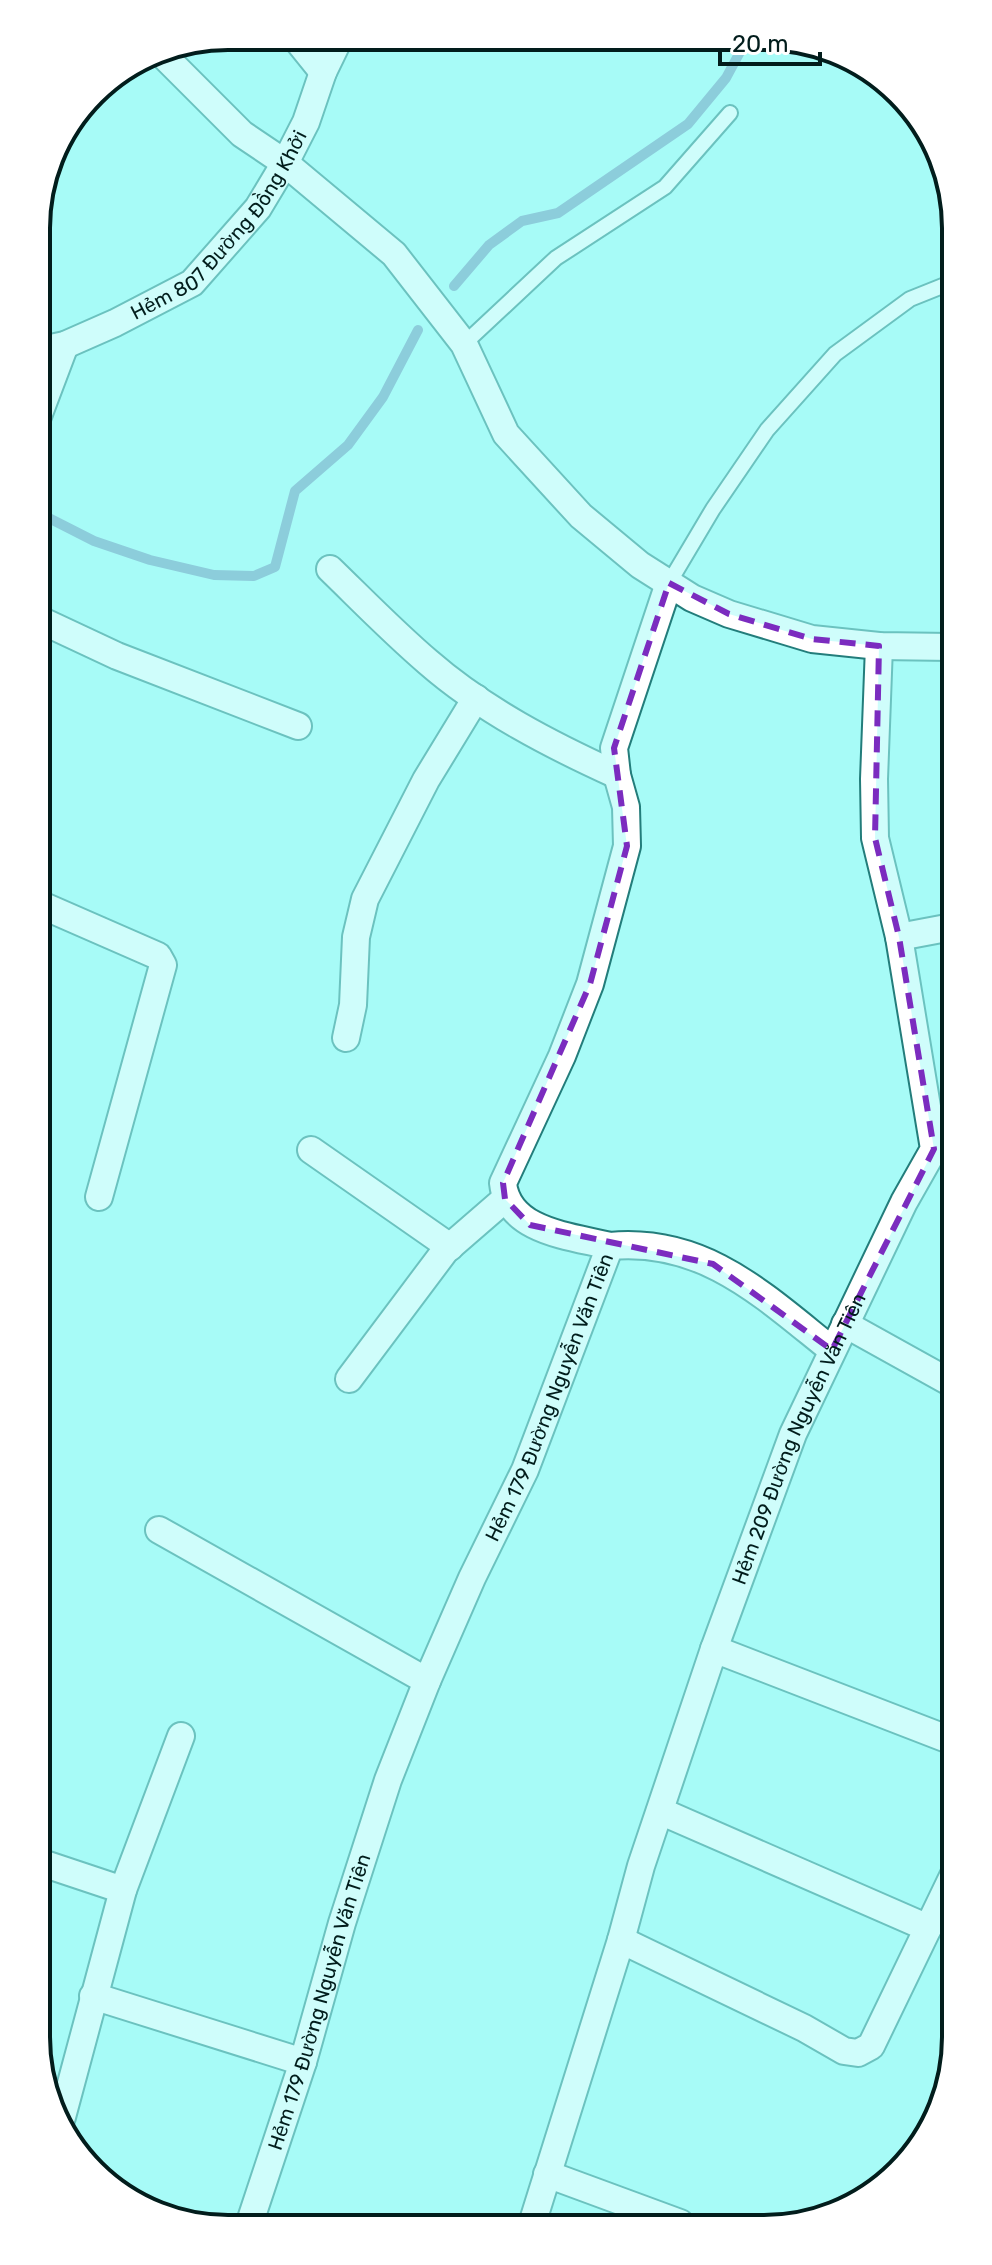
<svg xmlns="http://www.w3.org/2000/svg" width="992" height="2265" font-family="Rubik,sans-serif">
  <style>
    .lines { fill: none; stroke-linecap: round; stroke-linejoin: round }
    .stream { stroke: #6c94b8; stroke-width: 10 }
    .service-casing { stroke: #237d7b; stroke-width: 18 }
    .minor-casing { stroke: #237d7b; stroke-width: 30 }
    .service { stroke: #fff; stroke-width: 14 }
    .minor { stroke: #fff; stroke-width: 26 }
    .marked { fill: none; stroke: #7b2cbf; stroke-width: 6; stroke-dasharray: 16 10; stroke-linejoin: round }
    .labels { text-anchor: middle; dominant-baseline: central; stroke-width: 8; stroke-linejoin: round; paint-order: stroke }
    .street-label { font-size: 20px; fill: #021d1c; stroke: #fff }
    .rim { fill: none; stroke: #021d1c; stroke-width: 4 }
  </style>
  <rect width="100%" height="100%" fill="#a7fbf7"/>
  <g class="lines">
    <g class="stream">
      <path d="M454 286 489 245 522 221 558 213 688 124 726 78 747 39"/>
      <path d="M37 512 94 541 150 560 214 575 254 576 275 567 295 491 348 445 383 397 418 330"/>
    </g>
    <g class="service-casing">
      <g id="service">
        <path d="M464 344 556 258 665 187 730 113"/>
        <path d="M669 583 713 509 767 430 835 354 910 299 950 283"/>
      </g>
    </g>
    <g class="minor-casing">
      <g id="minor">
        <path d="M294 36 323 72"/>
        <path d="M158 50 242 134 285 163 394 254 464 344 506 434 581 516 640 565 692 598 729 614 812 639 879 646 951 647"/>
        <path id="s1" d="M37 351 65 345 115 323 192 283 258 208 285 163 306 122 323 72 340 37"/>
        <path d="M37 419 65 345"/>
        <path d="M330 569C362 600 394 633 428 662 483 710 551 745 617 775"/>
        <path d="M38 619 117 656 298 726"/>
        <path d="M39 904 158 956 163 965 99 1197"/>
        <path d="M899 937 952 927"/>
        <path d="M346 1038 353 1005 356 937 365 899 426 780 476 698"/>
        <path d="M311 1150 450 1247"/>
        <path d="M610 1246C704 1237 764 1296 832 1350"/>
        <path d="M845 1324 953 1384"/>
        <path d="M349 1379 445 1251 505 1199"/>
        <path d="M159 1530 427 1681"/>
        <path d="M714 1649 955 1742"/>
        <path d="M660 1811 928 1928 955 1872"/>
        <path d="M42 1863 123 1890"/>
        <path d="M621 1940 804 2028 844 2051 858 2053 871 2046 928 1928"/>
        <path d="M93 1996 303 2062"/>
        <path d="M62 2117 123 1890 181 1736"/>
        <path d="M547 2174 680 2223"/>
        <path id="s2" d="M532 2224 621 1940 641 1866 714 1649 793 1434 904 1202 934 1149 899 937 875 838 874 779 879 646"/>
        <path id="s3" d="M249 2225 303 2062 342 1923 388 1780 427 1681 472 1578 525 1470 610 1246C571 1236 508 1232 503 1183L562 1056 590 984 627 846 626 807 617 775 614 748 669 583"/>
      </g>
    </g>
    <use href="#service" class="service"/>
    <use href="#minor" class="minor"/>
  </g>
  <path d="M0 0H992V2265H0ZM669 583 729 614 812 639 879 646 875 838 899 937 934 1149 832 1350 713 1264 530 1225 505 1199 503 1183 590 984 627 846 614 748Z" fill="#a7fbf7" fill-opacity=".55" fill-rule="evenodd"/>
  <path class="marked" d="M669 583 729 614 812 639 879 646 875 838 899 937 934 1149 832 1350 713 1264 530 1225 505 1199 503 1183 590 984 627 846 614 748Z"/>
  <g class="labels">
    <g class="street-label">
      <text stroke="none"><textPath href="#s1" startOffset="230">Hẻm 807 Đường Đồng Khởi</textPath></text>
      <text stroke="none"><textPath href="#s3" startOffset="882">Hẻm 179 Đường Nguyễn Văn Tiên</textPath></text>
      <text stroke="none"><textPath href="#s2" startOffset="830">Hẻm 209 Đường Nguyễn Văn Tiên</textPath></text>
      <text stroke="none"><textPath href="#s3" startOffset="234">Hẻm 179 Đường Nguyễn Văn Tiên</textPath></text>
    </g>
  </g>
  <path d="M0 0H992V2265H0ZM228 50H764A178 178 0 0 1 942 228V2037A178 178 0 0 1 764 2215H228A178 178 0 0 1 50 2037V228A178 178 0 0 1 228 50Z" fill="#fff" fill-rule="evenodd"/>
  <path class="rim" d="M228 50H764A178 178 0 0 1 942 228V2037A178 178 0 0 1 764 2215H228A178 178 0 0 1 50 2037V228A178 178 0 0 1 228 50Z"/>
  <path d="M720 52v12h100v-12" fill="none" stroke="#021d1c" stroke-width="4"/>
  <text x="732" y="52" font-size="24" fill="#021d1c" stroke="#ffffff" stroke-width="6" paint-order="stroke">20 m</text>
</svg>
